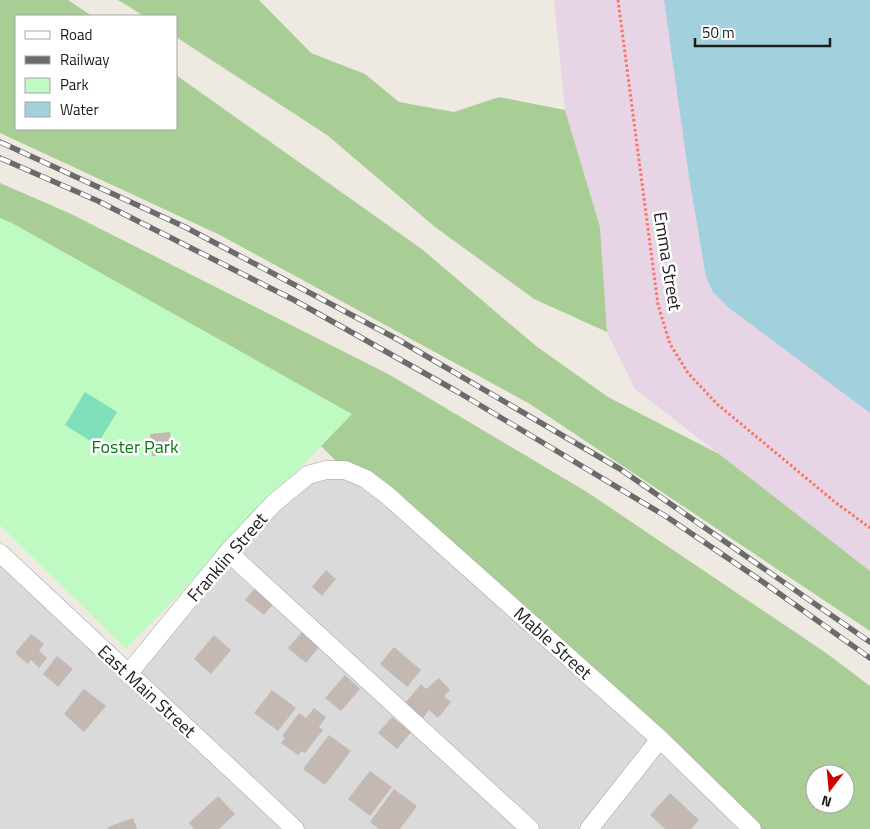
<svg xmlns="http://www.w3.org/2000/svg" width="870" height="829" font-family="'Titillium Web',sans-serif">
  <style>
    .residential { fill: #dbdada }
    .industrial { fill: #e7d4e4 }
    .forest { fill: #a8ce96; fill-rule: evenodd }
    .park { fill: #befac1 }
    .pitch { fill: #7fdfb8 }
    .water { fill: #a2d1dd }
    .building { fill: #c3b9b2 }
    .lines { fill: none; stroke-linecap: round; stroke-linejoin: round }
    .minor-casing { stroke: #a4a4a4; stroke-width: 19 }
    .path { stroke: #fb7366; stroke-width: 3; stroke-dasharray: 2.5 2.5; stroke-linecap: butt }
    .minor { stroke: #fff; stroke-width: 18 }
    .rail-casing { stroke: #6b6b6b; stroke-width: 5.5 }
    .rail { stroke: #fff; stroke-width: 4; stroke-dasharray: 11; stroke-linecap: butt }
    .labels { text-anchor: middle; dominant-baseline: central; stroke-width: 5; stroke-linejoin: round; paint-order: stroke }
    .street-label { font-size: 18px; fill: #1d1d1d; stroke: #fff }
    .park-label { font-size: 18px; fill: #0a7b11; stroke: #fff }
  </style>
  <rect width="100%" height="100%" fill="#eeeae2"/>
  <path class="residential" d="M308 475 366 479 752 829H0V553L128 674Z"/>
  <path class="industrial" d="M554 0H870V571L635 389 607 332 600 227 565 110Z"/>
  <g class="forest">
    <path d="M0 0H68L92 16H16V129H176V75L423 250 536 346 608 397 719 454 870 571V631L530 404 220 235 0 133Z"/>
    <path d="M118 0H259L311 53 365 74 399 102 454 112 499 97 565 110 600 227 607 332 534 299 435 227 327 135 176 37V16H144Z"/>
    <path d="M0 183 69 213 390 375 587 492 829 655 870 686V829H752L660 739 345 470 297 422 0 282ZM815 774H845V804H815Z"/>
  </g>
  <path class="park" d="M0 218 12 223 352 414 126 649 0 525Z"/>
  <path class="pitch" d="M85 392 117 412 97 445 65 425Z"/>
  <path class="water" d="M664 0H870V413L729 308 713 292 706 277 689 177Z"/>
  <g class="building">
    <path d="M170 432 172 454 152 456 150 434Z"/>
    <path d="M326 570 336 579 322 596 312 587Z"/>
    <path d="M255 588 274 603 264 615 245 600Z"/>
    <path d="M302 632 320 646 306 663 288 648Z"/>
    <path d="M31 634 44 644 39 651 47 658 39 668 31 660 28 664 15 653Z"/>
    <path d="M214 635 231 650 211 674 194 659Z"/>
    <path d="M394 647 421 670 407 687 380 664Z"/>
    <path d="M57 656 73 669 58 687 43 674Z"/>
    <path d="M345 675 360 689 341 711 325 698Z"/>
    <path d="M439 678 450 690 444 696 451 702 438 718 429 710 423 718 405 703 421 684 426 689Z"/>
    <path d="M84 689 106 706 84 732 64 714Z"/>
    <path d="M272 690 296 708 278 731 254 713Z"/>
    <path d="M314 708 326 717 319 727 323 730 305 753 302 751 298 755 281 743 285 738 282 736 299 713 306 718Z"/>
    <path d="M392 717 411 732 397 749 378 733Z"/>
    <path d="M329 735 351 751 325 785 303 769Z"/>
    <path d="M370 771 392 787 370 816 348 799Z"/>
    <path d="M394 789 417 806 400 829H379L370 822Z"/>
    <path d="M670 793 699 820 691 829H665L650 815Z"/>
    <path d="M218 796 235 814 219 829H194L189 823Z"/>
    <path d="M133 818 137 829H108V827Z"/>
  </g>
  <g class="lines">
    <g class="minor-casing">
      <g id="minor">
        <path d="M228 552 530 829"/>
        <path d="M0 553 295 829"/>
        <path d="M128 674 228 552 274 503 308 475 326 470H345L366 479 387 495 660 739 752 829"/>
        <path d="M589 829 660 739"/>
      </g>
    </g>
    <path class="path" d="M618 0 658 305 670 344 688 373 717 404 835 502 870 528"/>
    <use href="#minor" class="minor"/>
    <g class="rail-casing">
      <g id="rail">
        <path d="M0 142 185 227 397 339 620 469 870 642"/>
        <path d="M0 158 98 201 294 300 458 392 667 517 763 582 870 658"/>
      </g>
    </g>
    <use href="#rail" class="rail"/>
  </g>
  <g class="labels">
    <g class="street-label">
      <text transform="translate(668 261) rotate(81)">Emma Street</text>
      <text transform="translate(227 557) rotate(-49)">Franklin Street</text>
      <text transform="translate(553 643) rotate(42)">Mable Street</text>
      <text transform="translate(147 691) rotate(43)">East Main Street</text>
    </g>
    <g class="park-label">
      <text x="135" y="446">Foster Park</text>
    </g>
  </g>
  <rect x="15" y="15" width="162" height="115" fill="#ffffff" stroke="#a5a5a5"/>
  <rect x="25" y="31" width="25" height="8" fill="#ffffff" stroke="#a5a5a5"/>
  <text x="60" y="40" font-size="15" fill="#1d1d1d">Road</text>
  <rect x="25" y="56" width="25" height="8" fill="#6b6b6b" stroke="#a5a5a5"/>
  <text x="60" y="65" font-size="15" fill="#1d1d1d">Railway</text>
  <rect x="25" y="78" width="25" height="15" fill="#befac1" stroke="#a5a5a5"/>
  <text x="60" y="90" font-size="15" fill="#1d1d1d">Park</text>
  <rect x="25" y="102" width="25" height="15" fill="#a2d1dd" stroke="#a5a5a5"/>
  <text x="60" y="115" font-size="15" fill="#1d1d1d">Water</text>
  <g transform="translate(830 789) rotate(196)"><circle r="24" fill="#ffffff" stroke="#a5a5a5"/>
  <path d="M0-4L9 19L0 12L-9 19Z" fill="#c90004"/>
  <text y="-8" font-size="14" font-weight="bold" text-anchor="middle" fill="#1d1d1d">N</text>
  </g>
  <path d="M695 38v8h135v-8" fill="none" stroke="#1d1d1d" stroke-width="2.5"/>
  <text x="702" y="38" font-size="15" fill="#1d1d1d" stroke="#ffffff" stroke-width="4" paint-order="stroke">50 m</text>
</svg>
